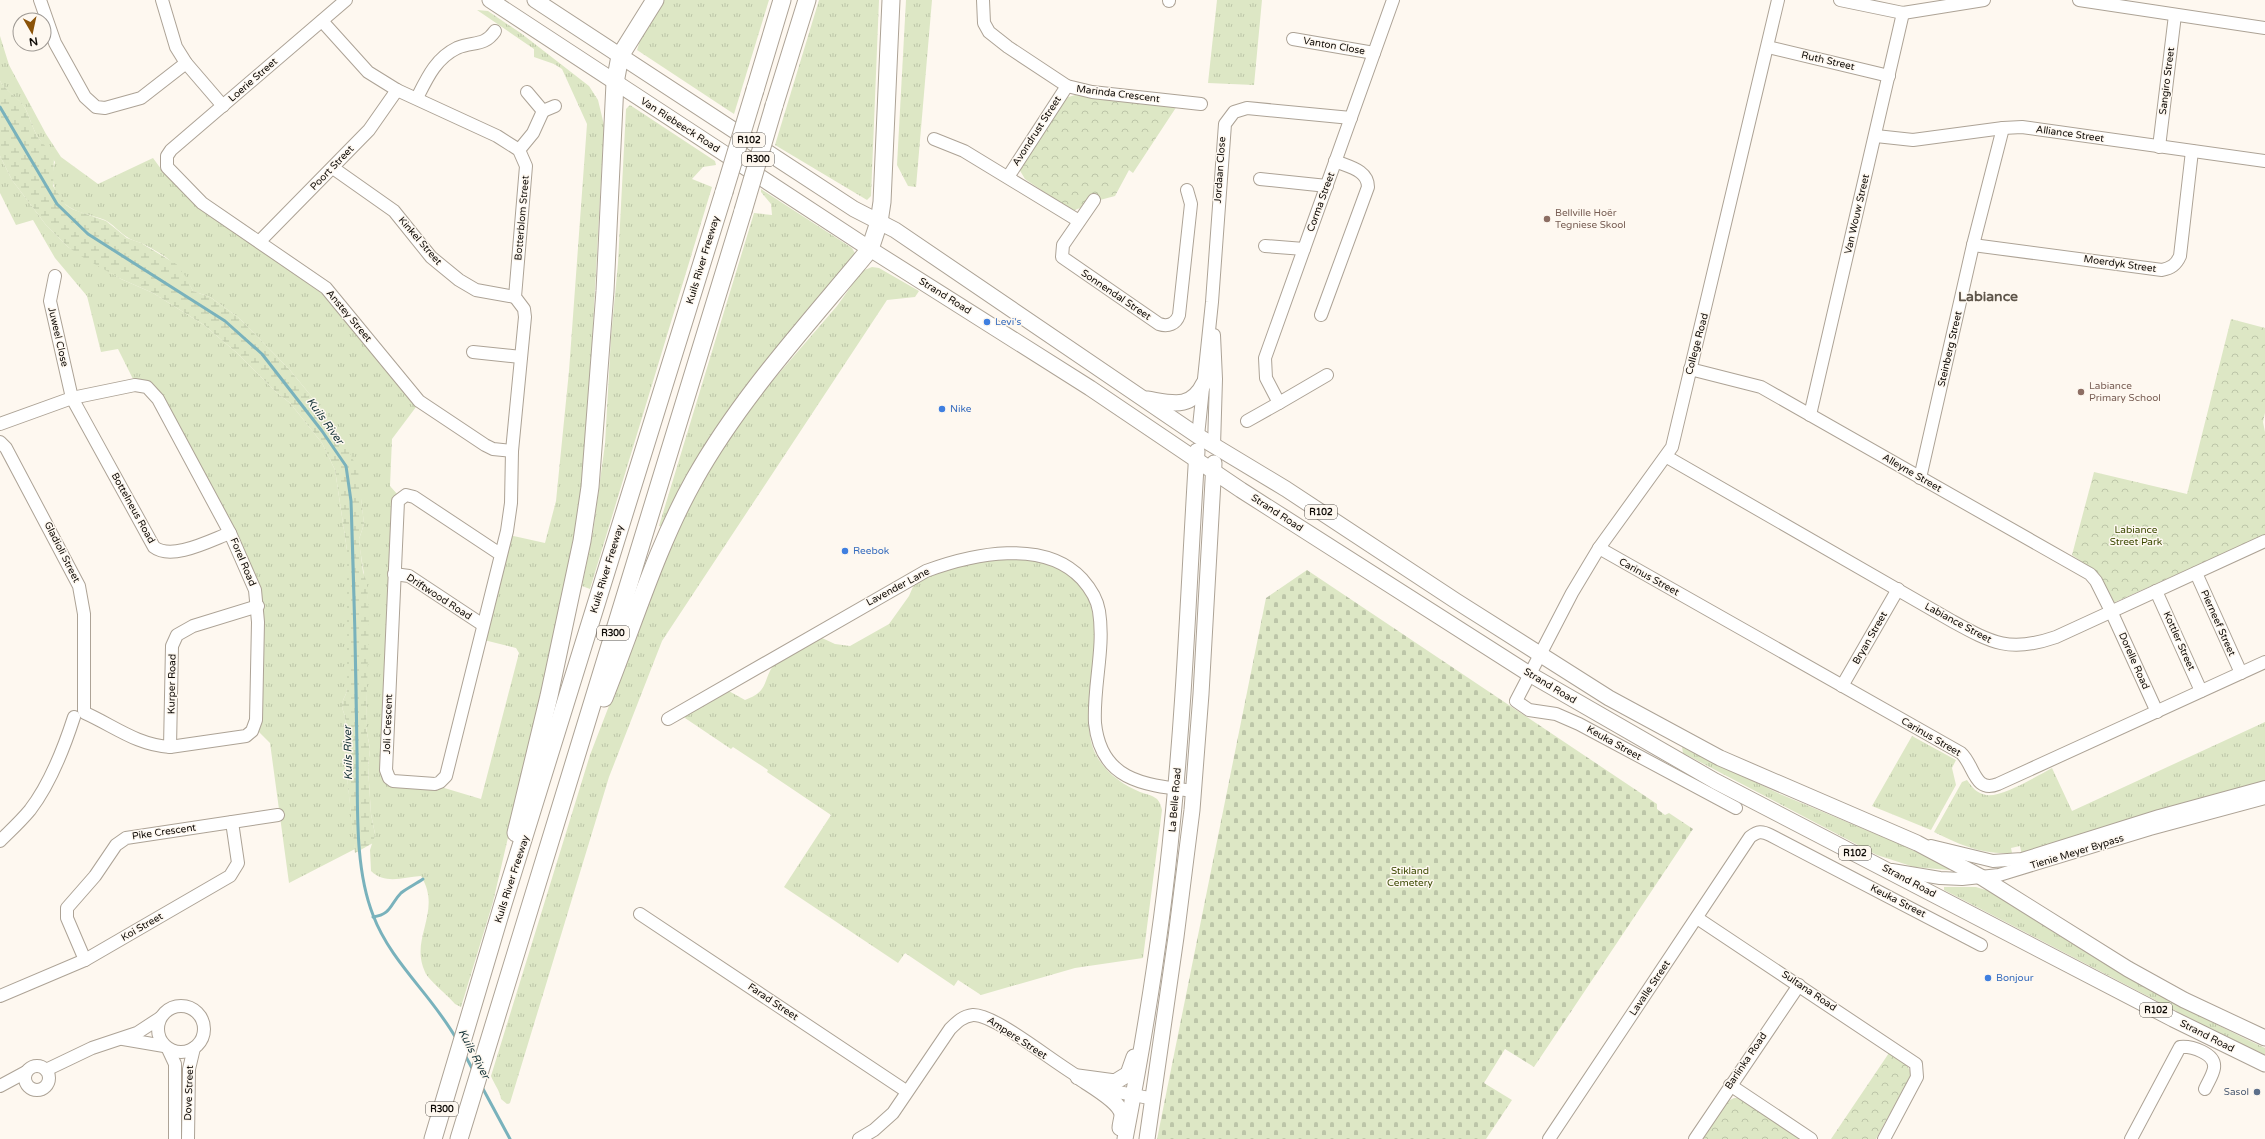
<svg xmlns="http://www.w3.org/2000/svg" width="2265" height="1139" font-family="'Varela Round',sans-serif">
  <style>
    .grass { fill: url(#grass-tufts) }
    .wetland { fill: url(#wetland-marsh) }
    .cemetery { fill: url(#cemetery-stones) }
    .park { fill: url(#park-crowns) }
    .lines { fill: none; stroke-linecap: round; stroke-linejoin: round }
    .stream { stroke: #79b2bc; stroke-width: 3 }
    .minor-casing { stroke: #ada396; stroke-width: 14 }
    .major-casing { stroke: #ada396; stroke-width: 17 }
    .highway-casing { stroke: #ada396; stroke-width: 19 }
    .minor { stroke: #fff; stroke-width: 12 }
    .major { stroke: #fff; stroke-width: 15 }
    .highway { stroke: #fff; stroke-width: 17 }
    .highway-bridge-casing { stroke: #ada396; stroke-width: 19; stroke-linecap: butt }
    .highway-bridge { stroke: #fff; stroke-width: 17 }
    .education-dot { fill: #8d6e63; stroke: #fef8f0; stroke-width: 1.5 }
    .shop-dot { fill: #3f7fe0; stroke: #fef8f0; stroke-width: 1.5 }
    .service-dot { fill: #5c6f8a; stroke: #fef8f0; stroke-width: 1.5 }
    .labels { text-anchor: middle; dominant-baseline: central; stroke-width: 3; stroke-linejoin: round; paint-order: stroke }
    .shield { fill: #fef8f0; stroke: #57524d; stroke-width: 1 }
    .shield-label { font-size: 9px; font-weight: bold; fill: #0f0b07 }
    .street-label { font-size: 10px; fill: #0f0b07; stroke: #fef8f0 }
    .education-label { font-size: 10px; fill: #785e54; stroke: #fef8f0; text-anchor: start }
    .shop-label { font-size: 10px; fill: #366cbe; stroke: #fef8f0; text-anchor: start }
    .park-label { font-size: 10px; fill: #3b4900; stroke: #fef8f0 }
    .service-label { font-size: 10px; fill: #4e5e75; stroke: #fef8f0; text-anchor: end }
    .water-label { font-size: 11px; font-style: italic; fill: #143237; stroke: #fef8f0 }
    .district-label { font-size: 14px; font-weight: bold; fill: #5e554a; stroke: #fef8f0 }
  </style>
  <defs>
    <pattern id="grass-tufts" width="24" height="20" patternUnits="userSpaceOnUse"><rect width="24" height="20" fill="#dde7c5"/><path d="M3 7l-1-3M5 7V3M7 7l1-3M15 17l-1-3M17 17v-4M19 17l1-3" fill="none" stroke="#bcc5a8"/></pattern>
    <pattern id="wetland-marsh" width="20" height="14" patternUnits="userSpaceOnUse"><rect width="20" height="14" fill="#dde7c5"/><path d="M1 5h8M5 5V1M11 12h8M15 12V8" fill="none" stroke="#bcc5a8"/></pattern>
    <pattern id="cemetery-stones" width="16" height="16" patternUnits="userSpaceOnUse"><rect width="16" height="16" fill="#dde7c5"/><path d="M2 7V4a2 2 0 0 1 4 0v3zM10 15v-3a2 2 0 0 1 4 0v3z" fill="#bcc5a8"/></pattern>
    <pattern id="park-crowns" width="20" height="18" patternUnits="userSpaceOnUse"><rect width="20" height="18" fill="#dde7c5"/><path d="M2 6a3 3 0 1 1 6 0M12 15a3 3 0 1 1 6 0" fill="none" stroke="#bcc5a8"/></pattern>
  </defs>
  <rect width="100%" height="100%" fill="#fef8f0"/>
  <g class="grass">
    <path d="M663 0H769L734 114 637 50 641 37Z"/>
    <path d="M819 0H879L871 196 867 200 775 145Z"/>
    <path d="M906 0H932L916 187 908 186 897 165Z"/>
    <path d="M1217 0H1262L1254 85 1208 83Z"/>
    <path d="M477 10 488 11 522 34 589 86 598 100 604 125 586 454 574 535 545 679 493 902 461 1007 455 1004C448 995 429 981 425 972 409 938 443 912 421 876 403 877 386 885 371 871L370 850 375 834 371 814 368 767 370 749 366 727 368 600 360 549 359 539 364 524 361 499 338 438 334 436 326 414 289 369 239 318 210 297 193 291C180 265 167 256 141 243 136 241 131 240 127 237 119 232 113 224 105 220 93 215 75 213 65 204 53 192 50 178 55 162 50 154 45 147 39 139 33 130 30 118 25 108 19 98 4 90 0 81V36L9 65 46 134 61 157 98 184 153 158 164 173 199 207 323 294 416 407 392 439 390 486 398 495 382 775 441 787 481 799 519 653 516 648 484 640 509 535 545 543 556 501 569 371 587 124 562 69 554 64 534 57V49Z"/>
    <path d="M630 105 715 161 716 165 703 167 692 179 712 187 590 589 582 586 593 532 605 444 611 337 618 263 626 109Z"/>
    <path d="M0 156 12 180 46 225 68 247 121 279 153 293 204 325 237 353 275 391 290 403 322 443 335 470 347 550V688C347 695 342 699 342 706 342 710 345 714 345 718 347 728 347 739 344 749L355 849 289 883 270 743 259 732 262 606 157 390 134 381 118 349 101 352 87 296 55 258 33 220 16 225 0 193Z"/>
    <path d="M761 189 852 248 856 255 664 527 659 526 754 213 772 215 771 204 761 192Z"/>
    <path d="M872 267 879 268 919 291 915 297 887 300 662 641 609 777 510 1103 507 1104 501 1099C500 1091 494 1084 491 1076L590 755 680 522 703 476 755 401 837 306 862 271Z"/>
    <path d="M1007 558C1024 560 1047 559 1061 568 1108 596 1094 653 1090 699 1089 717 1087 735 1095 753 1104 771 1121 784 1140 792 1146 794 1152 795 1157 799 1160 802 1161 806 1162 810L1143 958 1075 968 981 995 958 980 954 986 905 953 898 963 784 887 831 815 767 772 768 770 733 747 731 749 682 716 727 690 745 700C770 691 762 680 775 663 781 656 813 643 822 638L835 644 850 646 889 624 909 596 915 582 925 576 969 563Z"/>
    <path d="M2265 722V783L2022 856 2020 846 2011 848 2012 853C1983 855 1960 845 1934 832L1962 782 1967 780C1972 787 1976 793 1986 795 2001 798 2037 776 2052 768L2072 811Z"/>
    <path d="M1912 736 1956 760 1952 768 1956 785 1931 830 1872 806Z"/>
    <path d="M1682 747 1780 794 1902 845 1949 868V870L1914 867 1877 855 1683 753Z"/>
    <path d="M1944 887H1976L1989 891C2080 950 2167 1002 2265 1048V1055L2205 1026 1971 904 1944 890Z"/>
  </g>
  <path class="wetland" d="M0 81C4 90 20 98 25 108 30 118 33 130 39 139 44 145 49 150 54 156L53 186 66 205 72 209 106 221 127 238 141 243 176 264 186 277 193 291 210 297 239 318 289 369 326 414 334 425V436L346 445 358 470 364 524 359 539 363 572 367 583 369 616 366 727 370 749 368 767 371 814 375 834 373 843 355 853 344 749C347 739 347 728 345 718 345 714 342 710 342 706 342 699 347 695 347 688V550L335 470 322 443 290 403 275 391 237 353 204 325 153 293 121 279 84 258 68 247 46 225 12 180 0 156Z"/>
  <path class="cemetery" d="M1307 570 1657 804V809L1665 815 1669 813 1693 829 1534 1067 1505 1049 1484 1083 1512 1100 1486 1139H1157L1266 598Z"/>
  <g class="park">
    <path d="M1075 95 1177 106 1133 173 1129 170 1115 196 1100 200 1093 194 1085 206 1075 210 1069 209 1025 179 1019 169 1065 98Z"/>
    <path d="M2231 319 2265 328V413L2263 422 2265 432V535L2113 603 2097 572 2072 555 2094 472 2187 494Z"/>
    <path d="M1889 1053C1897 1058 1910 1064 1911 1075L1876 1139H1831Z"/>
    <path d="M1734 1098H1739L1802 1139H1701L1726 1102Z"/>
  </g>
  <g class="lines">
    <g class="stream">
      <path d="M0 107 57 204 88 234 225 321 262 354 322 431 346 466 351 501C354 584 356 668 357 751 358 803 354 867 373 915 391 963 433 996 457 1040"/>
      <path d="M373 917C392 914 390 904 401 893 407 888 416 884 423 879"/>
      <path d="M465 1055 474 1072"/>
      <path d="M482 1087 510 1139"/>
    </g>
    <g class="minor-casing">
      <g id="minor">
        <path d="M40 0 55 43 85 97 96 107 105 108 141 98 186 63"/>
        <path d="M162 0 176 47 186 63 223 106"/>
        <path d="M346 0 171 150 167 156V167L202 203 326 288 419 401 485 445 493 449 512 451"/>
        <path d="M983 0 984 23 989 32 1008 47 1067 86 1092 92 1201 104"/>
        <path d="M1840 0 1903 13 1984 0"/>
        <path d="M2079 0 2265 28"/>
        <path d="M1169 1V0"/>
        <path d="M322 21 368 72 397 90 497 136 519 150 526 166 515 297 524 309 525 317 512 451 511 503 507 531 446 776 440 782 435 784 393 781 389 778 386 770 398 501 406 495 414 497 500 554"/>
        <path d="M1293 39 1374 53"/>
        <path d="M1768 47 1889 76"/>
        <path d="M417 98C427 78 436 58 457 48 473 41 484 47 495 31"/>
        <path d="M543 111 555 106"/>
        <path d="M1876 136 1913 140 2003 128 2022 127 2265 161"/>
        <path d="M934 139 964 151 1079 221"/>
        <path d="M2159 147 2175 15"/>
        <path d="M519 150 533 133 543 111 527 92"/>
        <path d="M333 168 394 211 431 257 459 280 476 290 515 297"/>
        <path d="M1008 177 1067 86"/>
        <path d="M1260 179 1327 186"/>
        <path d="M1094 200 1063 245 1062 257 1159 324C1168 327 1176 324 1179 315L1191 204 1187 190"/>
        <path d="M260 241 369 130 397 90"/>
        <path d="M1973 245 2162 270C2171 268 2176 265 2180 256L2192 151"/>
        <path d="M1265 246 1304 249"/>
        <path d="M55 276 50 301 72 398 154 547C172 561 211 540 230 533"/>
        <path d="M1321 315 1368 187C1368 170 1349 167 1335 161"/>
        <path d="M473 352 521 357"/>
        <path d="M1690 369 1761 387 2090 574 2096 581 2111 611 2157 712"/>
        <path d="M1327 375 1279 403 1266 378 1265 358 1393 0"/>
        <path d="M1810 415 1903 13"/>
        <path d="M1247 421 1279 403"/>
        <path d="M0 424 72 398 135 385 147 387 158 399 230 533 255 590 258 622 256 720 252 731 246 736 170 747C137 745 114 726 85 713"/>
        <path d="M1198 436 1212 302 1225 124 1234 112 1247 108 1351 118"/>
        <path d="M0 442 6 448 79 586 84 614V711"/>
        <path d="M1214 446 1216 379 1214 335"/>
        <path d="M1667 457 1952 621C1992 643 2010 653 2056 637L2265 541"/>
        <path d="M1920 478 1973 245 2003 128"/>
        <path d="M1599 548 1961 753C1974 764 1974 794 1998 784L2265 662"/>
        <path d="M2196 573 2241 673"/>
        <path d="M394 574 409 576 483 625"/>
        <path d="M2156 591 2201 691"/>
        <path d="M1842 686 1898 589"/>
        <path d="M668 719 926 571C972 554 1044 538 1082 579 1090 588 1097 598 1099 611 1105 648 1093 686 1095 723 1101 782 1146 785 1194 791"/>
        <path d="M170 747 172 646 177 635 193 626 258 606"/>
        <path d="M1736 808 1579 724 1556 714 1529 710 1516 701 1572 593 1599 548 1672 447 1778 0"/>
        <path d="M0 841C10 831 21 821 30 810 50 784 64 748 74 717"/>
        <path d="M1931 846 1993 861 2022 859 2159 816 2265 787"/>
        <path d="M1892 870 1940 878 1962 879 1999 875 2150 829 2265 798"/>
        <path d="M640 914 906 1091"/>
        <path d="M1697 918 1916 1064 1917 1077 1884 1139"/>
        <path d="M85 960 67 918V908L95 876 116 845 126 838 278 815"/>
        <path d="M0 996 85 960 230 876 238 863 232 822"/>
        <circle cx="181" cy="1029" r="23"/>
        <path d="M123 1039 164 1046"/>
        <path d="M168 1049 175 1064V1139"/>
        <circle cx="37" cy="1078" r="12"/>
        <path d="M46 1070 92 1048 137 1033 160 1018"/>
        <path d="M1730 1085 1811 1139"/>
        <path d="M0 1086 26 1072"/>
        <path d="M188 1139 189 1069 194 1048"/>
        <path d="M859 1139 874 1130 893 1113 950 1029C957 1022 963 1016 973 1015 997 1014 1063 1071 1091 1084L1108 1090 1154 1099"/>
        <path d="M1549 1139 1750 837C1758 831 1762 831 1770 835L1981 945"/>
        <path d="M1695 1139 1799 985"/>
        <path d="M2131 1139 2180 1047C2191 1046 2216 1053 2214 1068 2213 1075 2208 1082 2205 1089"/>
      </g>
    </g>
    <g class="major-casing">
      <g id="major">
        <path d="M490 0 870 249 1090 388 1241 490 1531 675 1715 781 2173 1019 2265 1064"/>
        <path d="M535 0 854 209 895 230 1198 436 1286 489 1456 601 1609 698 1720 758 1917 843 1981 877 2128 969 2184 1000 2265 1038"/>
        <path d="M1147 399C1172 403 1191 410 1204 383"/>
        <path d="M1078 1077 1115 1082 1128 1074 1134 1057"/>
        <path d="M1082 1079C1092 1086 1121 1102 1122 1115 1122 1119 1120 1124 1120 1128"/>
        <path d="M1125 1139C1145 1035 1162 931 1172 826 1185 701 1189 576 1197 451"/>
        <path d="M1147 1139 1176 937 1192 810 1201 694 1214 463"/>
      </g>
    </g>
    <g class="highway-casing">
      <g id="highway">
        <path d="M755 90 782 0"/>
        <path d="M774 106 807 0"/>
        <path d="M604 698C633 626 656 548 694 480 741 396 809 323 870 249L879 222 882 202 891 0"/>
        <path d="M516 833 549 696 582 541 590 487 605 291 615 83 620 56 655 0"/>
        <path d="M433 1139 503 904 724 192"/>
        <path d="M459 1139 743 211"/>
      </g>
    </g>
    <use href="#minor" class="minor"/>
    <use href="#major" class="major"/>
    <use href="#highway" class="highway"/>
    <g class="highway-bridge-casing">
      <g id="highway-bridge">
        <path d="M724 192 755 90"/>
        <path d="M743 211 774 106"/>
      </g>
    </g>
    <use href="#highway-bridge" class="highway-bridge"/>
  </g>
  <g class="education-dot">
    <circle cx="1547" cy="219" r="4"/>
    <circle cx="2081" cy="392" r="4"/>
  </g>
  <g class="shop-dot">
    <circle cx="987" cy="322" r="4"/>
    <circle cx="942" cy="409" r="4"/>
    <circle cx="845" cy="551" r="4"/>
    <circle cx="1988" cy="978" r="4"/>
  </g>
  <circle class="service-dot" cx="2257" cy="1092" r="4"/>
  <g class="labels">
    <g class="shield">
      <rect x="733" y="133" width="32" height="14" rx="3"/>
      <rect x="742" y="152" width="32" height="14" rx="3"/>
      <rect x="1305" y="505" width="32" height="14" rx="3"/>
      <rect x="597" y="626" width="32" height="14" rx="3"/>
      <rect x="1839" y="846" width="32" height="14" rx="3"/>
      <rect x="2140" y="1003" width="32" height="14" rx="3"/>
      <rect x="426" y="1102" width="32" height="14" rx="3"/>
    </g>
    <g class="shield-label">
      <text x="749" y="140">R102</text>
      <text x="758" y="159">R300</text>
      <text x="1321" y="512">R102</text>
      <text x="613" y="633">R300</text>
      <text x="1855" y="853">R102</text>
      <text x="2156" y="1010">R102</text>
      <text x="442" y="1109">R300</text>
    </g>
    <g class="street-label">
      <text transform="translate(1334 46) rotate(10)">Vanton Close</text>
      <text transform="translate(1828 61) rotate(13)">Ruth Street</text>
      <text transform="translate(253 80) rotate(-41)">Loerie Street</text>
      <text transform="translate(2167 81) rotate(-83)">Sangiro Street</text>
      <text transform="translate(1118 94) rotate(7)">Marinda Crescent</text>
      <text transform="translate(680 125) rotate(33)">Van Riebeeck Road</text>
      <text transform="translate(1037 131) rotate(-57)">Avondrust Street</text>
      <text transform="translate(2070 134) rotate(8)">Alliance Street</text>
      <text transform="translate(332 168) rotate(-46)">Poort Street</text>
      <text transform="translate(1220 170) rotate(-86)">Jordaan Close</text>
      <text transform="translate(1321 202) rotate(-70)">Corma Street</text>
      <text transform="translate(1857 214) rotate(-77)">Van Wouw Street</text>
      <text transform="translate(522 218) rotate(-85)">Botterblom Street</text>
      <text transform="translate(420 241) rotate(49)">Kinkel Street</text>
      <text transform="translate(703 260) rotate(-73)">Kuils River Freeway</text>
      <text transform="translate(2120 264) rotate(8)">Moerdyk Street</text>
      <text transform="translate(1116 295) rotate(34)">Sonnendal Street</text>
      <text transform="translate(945 296) rotate(32)">Strand Road</text>
      <text transform="translate(349 316) rotate(50)">Anstey Street</text>
      <text transform="translate(58 337) rotate(77)">Juweel Close</text>
      <text transform="translate(1697 344) rotate(-75)">College Road</text>
      <text transform="translate(1950 349) rotate(-77)">Steinberg Street</text>
      <text transform="translate(1912 473) rotate(30)">Alleyne Street</text>
      <text transform="translate(133 508) rotate(61)">Bottelneus Road</text>
      <text transform="translate(1277 513) rotate(33)">Strand Road</text>
      <text transform="translate(62 552) rotate(63)">Gladioli Street</text>
      <text transform="translate(243 562) rotate(67)">Forel Road</text>
      <text transform="translate(607 569) rotate(-73)">Kuils River Freeway</text>
      <text transform="translate(1649 577) rotate(29)">Carinus Street</text>
      <text transform="translate(898 587) rotate(-28)">Lavender Lane</text>
      <text transform="translate(439 597) rotate(33)">Driftwood Road</text>
      <text transform="translate(1958 623) rotate(28)">Labiance Street</text>
      <text transform="translate(2218 623) rotate(66)">Pierneef Street</text>
      <text transform="translate(1870 638) rotate(-60)">Bryan Street</text>
      <text transform="translate(2179 641) rotate(66)">Kottler Street</text>
      <text transform="translate(2134 661) rotate(66)">Dorelle Road</text>
      <text transform="translate(172 684) rotate(-89)">Kurper Road</text>
      <text transform="translate(1550 686) rotate(31)">Strand Road</text>
      <text transform="translate(388 724) rotate(-88)">Joli Crescent</text>
      <text transform="translate(1931 737) rotate(30)">Carinus Street</text>
      <text transform="translate(1614 743) rotate(29)">Keuka Street</text>
      <text transform="translate(1175 800) rotate(-85)">La Belle Road</text>
      <text transform="translate(164 832) rotate(-8)">Pike Crescent</text>
      <text transform="translate(2077 852) rotate(-17)">Tienie Meyer Bypass</text>
      <text transform="translate(512 879) rotate(-72)">Kuils River Freeway</text>
      <text transform="translate(1909 881) rotate(28)">Strand Road</text>
      <text transform="translate(1898 901) rotate(27)">Keuka Street</text>
      <text transform="translate(142 927) rotate(-30)">Koi Street</text>
      <text transform="translate(1650 988) rotate(-56)">Lavalle Street</text>
      <text transform="translate(1809 991) rotate(34)">Sultana Road</text>
      <text transform="translate(773 1002) rotate(34)">Farad Street</text>
      <text transform="translate(2207 1036) rotate(27)">Strand Road</text>
      <text transform="translate(1017 1038) rotate(33)">Ampere Street</text>
      <text transform="translate(1746 1061) rotate(-56)">Barlinka Road</text>
      <text transform="translate(189 1093) rotate(-88)">Dove Street</text>
    </g>
    <g class="education-label">
      <text x="1555" y="213">Bellville Hoër<tspan x="1555" dy="12">Tegniese Skool</tspan></text>
      <text x="2089" y="386">Labiance<tspan x="2089" dy="12">Primary School</tspan></text>
    </g>
    <g class="shop-label">
      <text x="995" y="322">Levi's</text>
      <text x="950" y="409">Nike</text>
      <text x="853" y="551">Reebok</text>
      <text x="1996" y="978">Bonjour</text>
    </g>
    <g class="park-label">
      <text x="2136" y="530">Labiance<tspan x="2136" dy="12">Street Park</tspan></text>
      <text x="1410" y="871">Stikland<tspan x="1410" dy="12">Cemetery</tspan></text>
    </g>
    <g class="service-label">
      <text x="2249" y="1092">Sasol</text>
    </g>
    <g class="water-label">
      <text transform="translate(325 421) rotate(54)">Kuils River</text>
      <text transform="translate(348 753) rotate(-91)">Kuils River</text>
      <text transform="translate(474 1054) rotate(62)">Kuils River</text>
    </g>
    <g class="district-label">
      <text x="1988" y="296">Labiance</text>
    </g>
  </g>
  <g transform="translate(32 32) rotate(171)"><circle r="19" fill="#fef8f0" stroke="#9e9993"/>
  <path d="M0-3L7 15L0 10L-7 15Z" fill="#8b5308"/>
  <text y="-6" font-size="11" font-weight="bold" text-anchor="middle" fill="#0f0b07">N</text>
  </g>
</svg>
